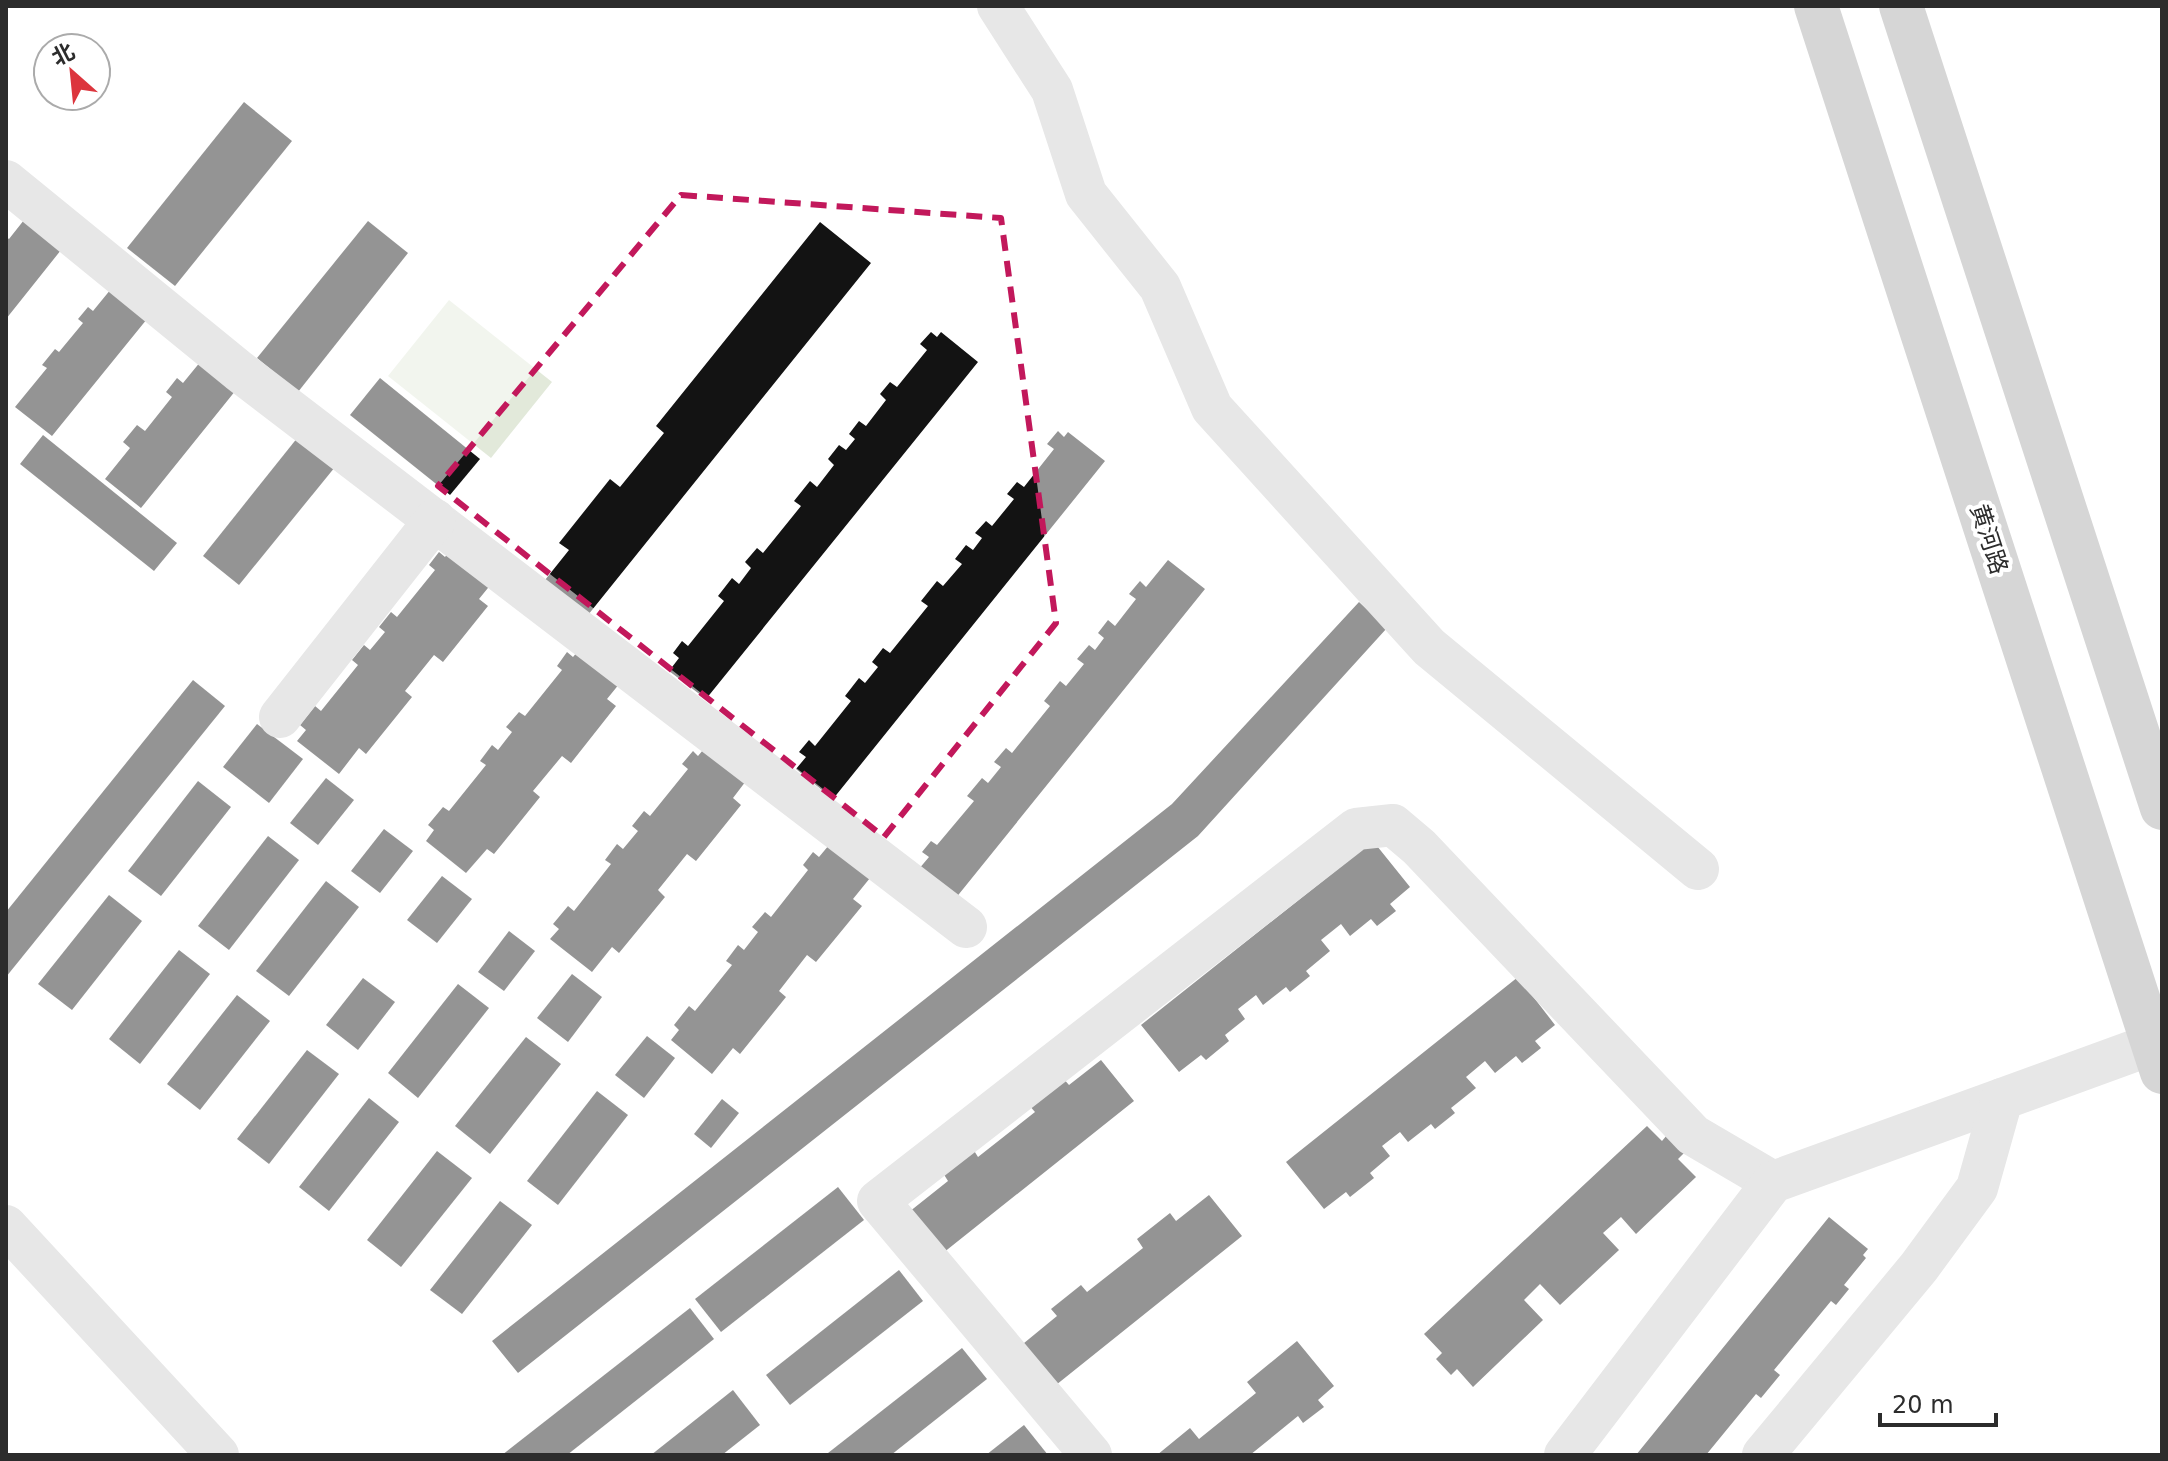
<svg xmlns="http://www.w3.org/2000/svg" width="2168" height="1461" font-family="'DejaVu Sans','Noto Sans SC',sans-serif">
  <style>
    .green { fill: #e2e9da }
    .building { fill: #131313 }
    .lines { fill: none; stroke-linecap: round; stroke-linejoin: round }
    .minor { stroke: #c9c9c9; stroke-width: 42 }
    .major { stroke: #a4a4a4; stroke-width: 44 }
    .marked { fill: none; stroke: #c2185b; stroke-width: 6; stroke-dasharray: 16 10; stroke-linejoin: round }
    .labels { text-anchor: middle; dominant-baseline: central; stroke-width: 8; stroke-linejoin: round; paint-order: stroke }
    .street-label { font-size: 24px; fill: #2c2c2c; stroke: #fff }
  </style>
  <rect width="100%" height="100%" fill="#fff"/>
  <path class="green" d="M449 300 552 382 491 458 388 376Z"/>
  <g class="building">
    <path d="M244 102 292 141 175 286 127 248Z"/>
    <path d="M24 220 61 250 6 319V237L9 239Z"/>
    <path d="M368 221 408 253 298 392 257 358Z"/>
    <path d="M820 222 871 263 588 615 545 580 569 550 559 543 610 479 620 487 664 433 656 426Z"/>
    <path d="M111 289 147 319 52 436 15 407 47 368 42 365 55 349 59 352 83 323 78 319 88 307 93 311Z"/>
    <path d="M931 332 937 337 941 332 978 362 706 699 669 671 679 658 673 653 682 641 688 646 724 601 718 596 732 578 739 584 751 568 745 562 757 548 763 553 801 506 794 501 810 481 817 487 834 465 828 459 839 445 846 450 855 439 849 434 859 421 866 426 886 400 880 394 890 382 897 387 927 350 920 344Z"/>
    <path d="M201 361 236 390 141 508 105 479 130 448 123 442 137 425 145 431 172 397 166 392 177 378 183 383Z"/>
    <path d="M380 378 480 459 450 495 350 415Z"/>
    <path d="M1058 431 1064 437 1068 432 1105 461 833 799 796 769 806 757 799 752 809 740 815 746 851 701 845 696 859 678 865 683 878 667 872 662 883 648 890 653 928 606 921 601 937 581 943 586 962 564 955 559 966 545 973 550 982 538 975 533 986 521 992 526 1014 499 1007 494 1017 482 1024 487 1054 449 1047 444Z"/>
    <path d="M43 435 177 543 154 571 20 464Z"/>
    <path d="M298 437 335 467 239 585 203 556Z"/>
    <path d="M454 545 496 578 479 599 488 606 443 662 434 655 405 691 412 697 366 754 359 748 339 774 297 741 306 730 300 725 315 706 321 711 358 665 352 660 364 645 370 650 385 632 379 627 391 612 397 617 435 570 429 565 439 552 445 557Z"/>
    <path d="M1168 560 1205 589 955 899 918 870 929 857 922 852 931 841 937 845 974 801 967 796 982 778 988 783 1001 767 994 762 1006 748 1012 753 1050 706 1044 701 1060 681 1066 686 1084 664 1077 659 1089 645 1095 650 1104 638 1098 633 1108 620 1115 626 1136 599 1129 594 1140 581 1146 587Z"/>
    <path d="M1359 602 1387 628 1198 836 518 1373 492 1341 1172 804Z"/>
    <path d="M583 645 624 678 607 699 616 706 571 763 562 756 533 791 540 797 494 854 487 849 466 873 426 841 434 830 428 825 443 807 449 811 486 765 480 761 492 745 498 750 512 732 506 727 519 712 525 716 562 670 557 666 567 652 573 657Z"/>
    <path d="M193 680 225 706 6 977V912Z"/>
    <path d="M257 724 303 759 269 803 223 767Z"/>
    <path d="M708 744 749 777 733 798 741 805 696 861 687 854 658 890 665 897 619 953 612 947 592 972 550 939 559 929 553 924 568 906 574 911 611 864 605 860 617 844 623 849 638 831 632 826 644 811 650 816 688 769 682 764 693 751 698 756Z"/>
    <path d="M326 778 354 800 318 845 290 823Z"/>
    <path d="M198 781 231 807 161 896 128 871Z"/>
    <path d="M384 829 413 851 380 893 351 871Z"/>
    <path d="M268 836 299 860 229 950 198 926Z"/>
    <path d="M1373 841 1410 887 1390 904 1396 911 1377 926 1371 919 1350 936 1341 924 1321 940 1330 951 1306 971 1310 976 1290 992 1286 987 1263 1005 1256 995 1238 1009 1245 1019 1225 1035 1229 1041 1206 1060 1201 1055 1179 1072 1141 1025Z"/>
    <path d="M829 845 870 878 853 899 862 906 816 962 807 955 779 991 786 997 740 1054 733 1048 712 1074 671 1040 679 1030 674 1025 689 1006 695 1011 732 965 726 961 738 945 744 950 758 932 752 927 765 912 771 917 808 870 803 865 813 852 819 857Z"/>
    <path d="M442 876 472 899 437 943 407 920Z"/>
    <path d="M326 881 359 907 289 996 256 971Z"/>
    <path d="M109 895 142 921 72 1010 38 984Z"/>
    <path d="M509 931 535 951 504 991 478 972Z"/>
    <path d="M179 950 210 974 140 1064 109 1039Z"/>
    <path d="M572 974 602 997 568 1042 537 1018Z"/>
    <path d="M1518 977 1555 1025 1535 1041 1541 1048 1522 1063 1516 1056 1495 1073 1485 1061 1466 1077 1476 1088 1451 1108 1455 1113 1435 1129 1431 1124 1408 1142 1400 1132 1382 1146 1390 1156 1370 1173 1374 1178 1350 1197 1346 1192 1324 1209 1286 1162Z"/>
    <path d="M363 978 395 1002 358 1050 326 1025Z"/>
    <path d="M458 984 489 1008 418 1098 388 1073Z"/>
    <path d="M237 995 270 1021 200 1110 167 1084Z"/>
    <path d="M647 1036 675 1058 644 1098 615 1075Z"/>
    <path d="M526 1037 561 1064 490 1154 455 1126Z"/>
    <path d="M307 1050 339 1074 269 1164 237 1139Z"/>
    <path d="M1101 1060 1134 1101 943 1253 909 1212 948 1181 943 1173 973 1149 978 1157 1035 1112 1028 1104 1062 1077 1069 1085Z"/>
    <path d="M597 1091 628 1115 558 1205 527 1181Z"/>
    <path d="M369 1098 399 1122 329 1211 299 1187Z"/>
    <path d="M722 1099 739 1113 711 1148 694 1134Z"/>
    <path d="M1647 1126 1662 1141 1667 1135 1684 1153 1678 1159 1696 1177 1636 1234 1621 1217 1603 1233 1619 1250 1560 1305 1540 1284 1524 1300 1543 1320 1473 1387 1457 1369 1451 1375 1436 1359 1442 1353 1424 1334Z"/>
    <path d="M437 1151 472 1178 401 1267 367 1240Z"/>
    <path d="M838 1187 864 1220 721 1332 695 1299Z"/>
    <path d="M1209 1195 1242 1236 1051 1389 1018 1348 1057 1316 1051 1309 1081 1285 1087 1292 1143 1248 1137 1239 1170 1213 1176 1221Z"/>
    <path d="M500 1201 532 1225 462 1314 430 1290Z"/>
    <path d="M1829 1217 1868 1249 1863 1255 1866 1258 1844 1285 1849 1289 1836 1305 1831 1301 1774 1370 1780 1375 1761 1398 1756 1394 1706 1455H1636Z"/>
    <path d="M899 1270 923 1301 790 1405 766 1375Z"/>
    <path d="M690 1308 714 1339 567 1455H502Z"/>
    <path d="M1297 1341 1334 1386 1318 1400 1324 1407 1303 1423 1298 1416 1250 1455H1157L1190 1428 1199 1439 1256 1393 1247 1382Z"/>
    <path d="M962 1348 987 1379 891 1455H829L828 1453Z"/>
    <path d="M733 1390 760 1425 722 1455H651Z"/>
    <path d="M1024 1425 1048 1455H986Z"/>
  </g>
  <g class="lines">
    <g class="minor">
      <path d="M998 6 1052 90 1086 194 1160 287 1212 408 1429 647 1698 869"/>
      <path d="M6 181 239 371 966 927"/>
      <path d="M280 717 435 520"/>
      <path d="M6 1226 218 1455"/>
      <path d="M1091 1455 878 1201 1356 829 1393 825 1419 847 1693 1135 1773 1182"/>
      <path d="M1565 1455 1773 1182 2002 1099"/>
      <path d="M1763 1455 1919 1267 1977 1188 2002 1099 2153 1044"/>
    </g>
    <g class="major">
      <path d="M1816 6 2162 1072"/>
      <path d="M1901 6 2162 808"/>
    </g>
  </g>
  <path d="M0 0H2168V1461H0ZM681 195 1001 218 1056 623 884 837 438 486Z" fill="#fff" fill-opacity=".55" fill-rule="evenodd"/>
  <path class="marked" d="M681 195 1001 218 1056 623 884 837 438 486Z"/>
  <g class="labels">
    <g class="street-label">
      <text transform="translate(1989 539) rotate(72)">黄河路</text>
    </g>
  </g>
  <rect width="2168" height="1461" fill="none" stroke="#2c2c2c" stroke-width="16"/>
  <g transform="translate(72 72) rotate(333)"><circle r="38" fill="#ffffff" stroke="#ababab" stroke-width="2"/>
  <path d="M0-6L14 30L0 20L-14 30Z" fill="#dc353d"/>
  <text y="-12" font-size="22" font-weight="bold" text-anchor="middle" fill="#2c2c2c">北</text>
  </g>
  <path d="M1880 1413v12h116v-12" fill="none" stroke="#2c2c2c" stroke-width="4"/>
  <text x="1892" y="1413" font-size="24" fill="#2c2c2c" stroke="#ffffff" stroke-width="6" paint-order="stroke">20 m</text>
</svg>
